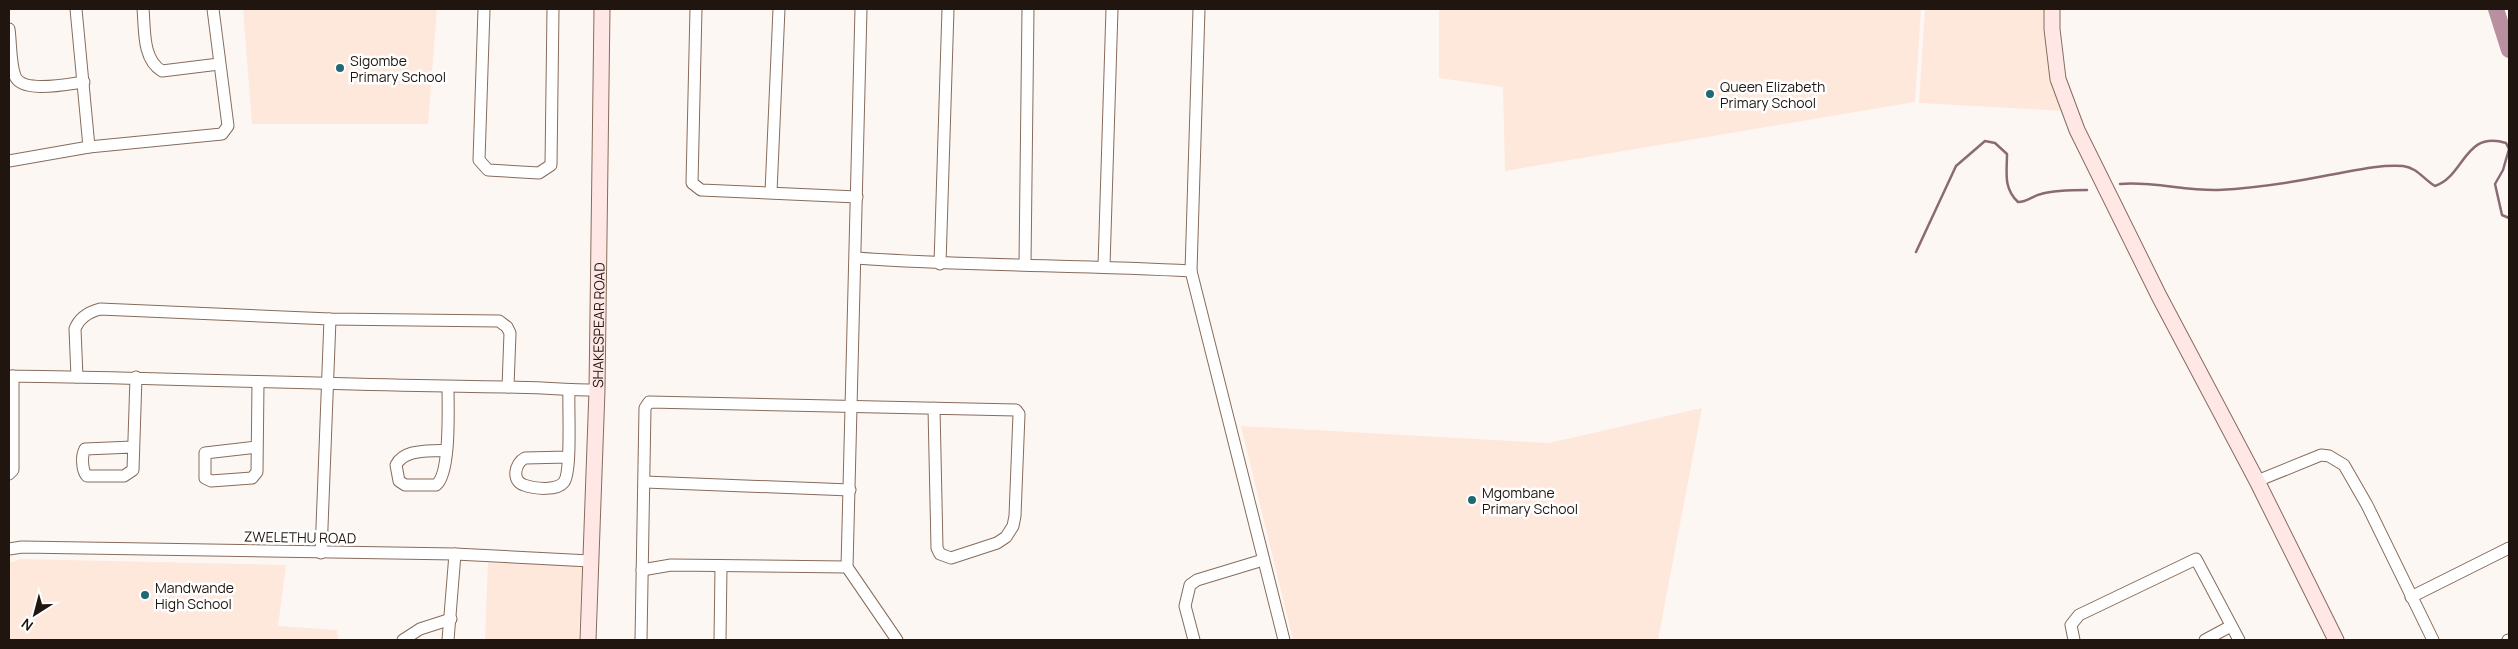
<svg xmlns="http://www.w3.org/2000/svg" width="2518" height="649" font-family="Manrope,sans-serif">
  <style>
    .built { fill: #fee8db }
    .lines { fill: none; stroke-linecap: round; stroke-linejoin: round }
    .stream { stroke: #8a6b74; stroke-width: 2.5 }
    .river { stroke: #b890a0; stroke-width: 16 }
    .street-casing { stroke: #866c5c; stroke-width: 13 }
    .secondary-casing { stroke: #866c5c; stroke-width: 17 }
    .street { stroke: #fff; stroke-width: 11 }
    .secondary { stroke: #ffe7e6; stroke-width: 15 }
    .poi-dot { fill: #1f6973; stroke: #fff; stroke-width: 2 }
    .labels { text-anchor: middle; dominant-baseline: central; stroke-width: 5; stroke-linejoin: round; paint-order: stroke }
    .poi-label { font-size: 14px; fill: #20160f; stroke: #fff; text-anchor: start }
    .street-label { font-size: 14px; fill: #20160f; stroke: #fff }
  </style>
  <rect width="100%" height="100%" fill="#fdf7f3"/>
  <g class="built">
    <path d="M243 9H437L428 124H252Z"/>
    <path d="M1439 9H1921L1915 102 1505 171 1503 87 1439 78Z"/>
    <path d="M1925 9H2048L2065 111 1919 103Z"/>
    <path d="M1702 408 1658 640H1293L1241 426 1549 443Z"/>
    <path d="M20 559 286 565 278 626 337 630 338 640H9V563Z"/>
    <path d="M488 562 582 565 579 640H485Z"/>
  </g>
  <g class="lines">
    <g class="stream">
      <path d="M2120 184C2152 181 2185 191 2218 190 2254 188 2289 183 2324 176 2349 172 2377 164 2403 166 2418 168 2423 179 2435 186 2465 176 2464 130 2506 143L2509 149 2503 170 2495 184 2502 215 2509 218"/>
      <path d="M1916 252 1956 166 1985 141 1995 143 2007 154C2007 172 2003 188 2018 202 2028 202 2032 196 2041 194 2055 190 2071 190 2087 190"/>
    </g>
    <path class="river" d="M2496 9 2509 50"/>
    <g class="street-casing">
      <g id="street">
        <path d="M76 9 89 147"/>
        <path d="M143 9C145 29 142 59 162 71L219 64"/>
        <path d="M484 9 479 160 488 170 539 173 551 165 553 9"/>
        <path d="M696 9 692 183 701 190 857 197"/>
        <path d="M861 9 847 567 897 640"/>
        <path d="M1199 9 1191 271 1284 640"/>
        <path d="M9 29C11 43 10 62 15 76 22 94 68 84 84 82"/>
        <path d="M9 161 89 147 222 134 228 126 213 9"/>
        <path d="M771 192 779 9"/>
        <path d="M856 258C967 266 1079 265 1191 271"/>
        <path d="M940 264 948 9"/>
        <path d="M1025 264 1028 9"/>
        <path d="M1104 266 1112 9"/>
        <path d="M9 376C175 378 340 385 506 387 536 387 566 390 597 390"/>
        <path d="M77 377 75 329C79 318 89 312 100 309L330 319 499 321 507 327 510 333 508 387"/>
        <path d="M133 447 85 449C81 456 82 471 87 476H124L133 470 136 377"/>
        <path d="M257 447 205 453V478L211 481 252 478 257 472 258 383"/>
        <path d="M446 450C429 452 405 448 396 465L399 481 405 485H436C451 474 448 407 448 387"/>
        <path d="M568 457 525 458C515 463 511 481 524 485 535 489 557 491 564 482 572 471 568 407 569 390"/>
        <path d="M9 474 13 470V376"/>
        <path d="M2257 481 2321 455 2329 456 2344 465 2367 505 2433 640"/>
        <path d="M645 482 850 490"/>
        <path d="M9 549 22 547 455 554 590 561"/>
        <path d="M321 553 330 319"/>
        <path d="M642 570 671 565 847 567"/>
        <path d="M2411 597 2509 548"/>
        <path d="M403 640 420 629 451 619"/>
        <path d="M448 640 455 554"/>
        <path d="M641 640 645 408 649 402 1016 410 1019 414 1015 516 1013 526 1006 537 997 543 951 558 940 554 937 548 934 408"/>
        <path d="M720 640 721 567"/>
        <path d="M1194 640 1185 606 1190 585 1197 580 1263 560"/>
        <path d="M2074 640 2071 625 2079 615 2196 559 2239 640"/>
        <path d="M2205 640 2231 626"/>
        <path d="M2508 640H2509"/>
      </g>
    </g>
    <g class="secondary-casing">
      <g id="secondary">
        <path d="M2052 9V29L2058 79 2077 130 2159 296 2257 481 2336 640"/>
        <path id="s1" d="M588 640 597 390 602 9"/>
      </g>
    </g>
    <use href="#street" class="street"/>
    <use href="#secondary" class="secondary"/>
  </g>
  <g class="poi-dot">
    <circle cx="340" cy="68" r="5"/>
    <circle cx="1710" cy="94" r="5"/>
    <circle cx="1472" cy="500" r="5"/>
    <circle cx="145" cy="595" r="5"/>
  </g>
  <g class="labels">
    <g class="poi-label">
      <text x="350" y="60">Sigombe<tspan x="350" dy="16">Primary School</tspan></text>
      <text x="1720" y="86">Queen Elizabeth<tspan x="1720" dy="16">Primary School</tspan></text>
      <text x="1482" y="492">Mgombane<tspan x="1482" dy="16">Primary School</tspan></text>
      <text x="155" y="587">Mandwande<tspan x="155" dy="16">High School</tspan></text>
    </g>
    <g class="street-label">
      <text stroke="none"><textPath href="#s1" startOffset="315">SHAKESPEAR ROAD</textPath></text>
      <text transform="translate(300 537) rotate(1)">ZWELETHU ROAD</text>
    </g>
  </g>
  <rect width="2518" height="649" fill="none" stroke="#20160f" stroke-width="20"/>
  <g transform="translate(35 614) rotate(216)" stroke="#ffffff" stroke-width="4" paint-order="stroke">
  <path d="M0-4L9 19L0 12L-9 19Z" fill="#20160f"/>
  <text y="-8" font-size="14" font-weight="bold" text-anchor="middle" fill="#20160f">N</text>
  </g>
</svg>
